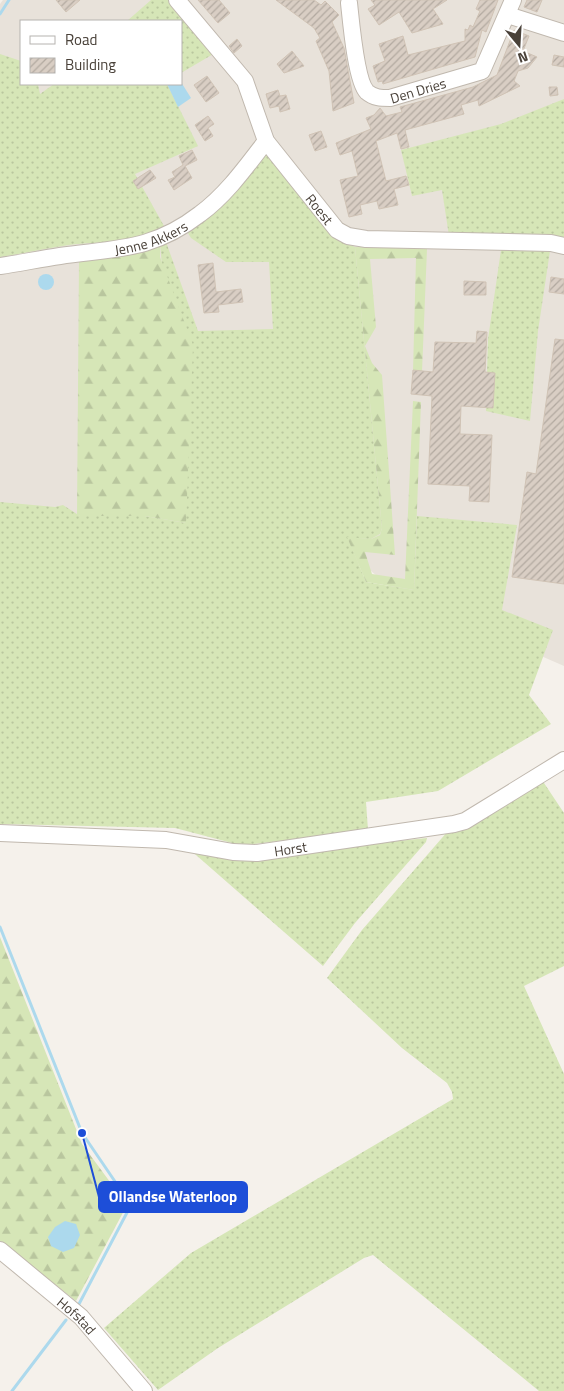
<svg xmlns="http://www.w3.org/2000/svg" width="564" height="1391" font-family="'Titillium Web',sans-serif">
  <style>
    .residential { fill: #e8e2da; fill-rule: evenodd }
    .grass { fill: url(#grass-dots) }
    .forest { fill: url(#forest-firs) }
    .water { fill: #acd9ed }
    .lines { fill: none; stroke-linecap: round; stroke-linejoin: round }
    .stream { stroke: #acd9ed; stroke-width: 3 }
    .building { fill: url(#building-hatch); stroke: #d0c3b5 }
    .minor-casing { stroke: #c0b8ae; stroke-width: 18 }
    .minor { stroke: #fff; stroke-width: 16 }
    .labels { text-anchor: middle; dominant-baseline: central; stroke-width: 5; stroke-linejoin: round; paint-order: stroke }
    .street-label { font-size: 14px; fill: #494139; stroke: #fff }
    .leader { fill: none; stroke: #1d4ed8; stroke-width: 2 }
    .callout-dot { fill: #1d4ed8; stroke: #fff; stroke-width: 2 }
    .callout { fill: #1d4ed8; stroke: #1d4ed8; stroke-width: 2 }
    .callout-label { font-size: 15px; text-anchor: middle; font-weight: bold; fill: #fff }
  </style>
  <defs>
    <pattern id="grass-dots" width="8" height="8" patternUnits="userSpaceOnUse" patternTransform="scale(1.25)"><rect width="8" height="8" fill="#d6e6b7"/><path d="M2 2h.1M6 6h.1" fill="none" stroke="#b9c69e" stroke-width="1.8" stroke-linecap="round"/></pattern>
    <pattern id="forest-firs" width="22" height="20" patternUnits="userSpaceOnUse" patternTransform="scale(1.25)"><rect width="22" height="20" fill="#d6e6b7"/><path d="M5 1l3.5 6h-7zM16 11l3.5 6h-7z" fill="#b9c69e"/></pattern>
    <pattern id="building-hatch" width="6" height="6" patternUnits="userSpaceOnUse" patternTransform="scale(1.25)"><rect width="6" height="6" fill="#d9cec4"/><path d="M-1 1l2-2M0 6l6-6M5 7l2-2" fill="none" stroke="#b2a9a0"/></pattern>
  </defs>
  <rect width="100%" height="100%" fill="#f5f1eb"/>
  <path class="residential" d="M3 0H564V666L397 593 364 565 0 512V4ZM21 21H181V84H21Z"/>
  <g class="grass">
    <path d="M151 0H170L215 53 181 73V21H127Z"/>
    <path d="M0 54 21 61V84H38L40 94 54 84H167L198 146 135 174 164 226C135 244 102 241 69 245 46 248 23 254 0 257Z"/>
    <path d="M564 99V239L449 236 442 190 412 196 401 150 501 124Z"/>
    <path d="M264 148 346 243 355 247 382 528 380 534 371 539 348 538 366 582 414 590 417 516 517 525 502 610 553 630 529 695 551 724 438 791 366 802 368 830 253 844H236L175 828 0 824V502L55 507 63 505 80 516H145L186 523 160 244 166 242 198 331 273 329 269 262H226L191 238 186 230Z"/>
    <path d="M501 250 550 251 538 331 530 421 486 411 488 339Z"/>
    <path d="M542 780 564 813V966L524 986 564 1074V1391H539L373 1255 364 1258 218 1348 158 1390 104 1328 191 1253 453 1099 452 1092 447 1083 402 1048 327 978 362 930 448 831Z"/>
    <path d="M427 838 426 842 355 923 323 966 188 848 360 845Z"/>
  </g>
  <g class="forest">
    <path d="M160 244V257L193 345 186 523 145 516H80L77 515 79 260Z"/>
    <path d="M355 247 427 249 422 372 413 371 416 258 370 259 376 327 365 346 372 363 382 375 395 555 365 552 372 574 405 579 413 401 421 402 414 590 366 582 347 537 371 539 380 535 382 528Z"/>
    <path d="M0 937 82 1144 127 1205 76 1301 0 1241Z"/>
  </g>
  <g class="water">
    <path d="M181 82 191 98 178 107 167 84Z"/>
    <circle cx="46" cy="282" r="8"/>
    <path d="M65 1221 76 1224 80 1235 74 1248 63 1252 51 1246 48 1237 55 1227Z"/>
  </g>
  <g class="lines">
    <g class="stream">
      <path d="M0 14 9 0"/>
      <path d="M0 927 82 1133 131 1205 79 1304"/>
      <path d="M12 1391 66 1320"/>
    </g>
  </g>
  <g class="building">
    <path d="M56 0H80L66 12Z"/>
    <path d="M198 0H219L230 13 218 23Z"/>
    <path d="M276 0H314L321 5 325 1 339 15 332 22 344 48 354 103 333 111 329 71 316 41 320 38 314 28Z"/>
    <path d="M371 0H447L433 9 443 24 412 33 399 12 379 25 368 9 375 5Z"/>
    <path d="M480 0H498L486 32 482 30 475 57 386 83 383 84 382 81 378 82 373 66 385 61 379 44 403 36 408 55 465 41V29L468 30 470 25 473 27 480 11 476 9Z"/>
    <path d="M527 0H542L537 12 524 7Z"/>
    <path d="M514 30 529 36 523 51 537 57 528 68 518 71 514 81 520 86 479 106 478 100 461 105 464 114 405 130 409 147 401 149 397 133 376 141 386 181 406 176 409 185 394 189 398 205 379 209 377 201 360 205 362 214 349 217 340 180 358 176 352 151 340 155 336 143 371 129 366 118 374 115 380 108 386 116 402 112 400 107 473 87 497 75Z"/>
    <path d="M237 39 242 46 234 53 229 46Z"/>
    <path d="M292 51 304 66 284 73 277 64Z"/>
    <path d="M554 55 564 57V67L552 65Z"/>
    <path d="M207 76 219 93 206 102 194 85Z"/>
    <path d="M549 87H557L558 95 550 96Z"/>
    <path d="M278 90 280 96 286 95 290 109 280 112 279 106 270 108 266 94Z"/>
    <path d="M208 116 214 124 208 128 213 136 205 141 195 125Z"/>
    <path d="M321 131 327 147 315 151 309 135Z"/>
    <path d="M192 150 197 160 185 166 192 178 174 190 168 180 175 177 172 172 183 165 179 156Z"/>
    <path d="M150 170 156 178 138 189 133 181Z"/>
    <path d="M213 263 216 292 241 289 243 302 218 305 219 312 204 313 198 265Z"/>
    <path d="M551 277 564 279V294L549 292Z"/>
    <path d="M464 281 486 282V295H464Z"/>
    <path d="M477 331 487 332 485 372 495 373 493 408 461 406 460 434 492 435 489 502 469 501 470 486 428 484 432 396 411 394 413 370 433 372 435 342 476 343Z"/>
    <path d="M555 339 564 340V584L512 577 527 472 536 474Z"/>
  </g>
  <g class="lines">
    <g class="minor-casing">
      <g id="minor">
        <path id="s1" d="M177 0 245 81 266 141 337 230 348 236 366 239 551 243 564 246"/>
        <path id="s2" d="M349 3C351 21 356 81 367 92 374 98 381 98 390 98L482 71 513 0"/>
        <path d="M508 15 564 33"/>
        <path id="s3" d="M0 266C20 263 40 259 60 256 116 248 152 251 200 214 226 195 246 167 266 141"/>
        <path id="s4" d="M0 833 166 840 233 852 257 853 454 824 465 821 564 760"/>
        <path id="s5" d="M0 1250 81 1317 144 1391"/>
      </g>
    </g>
    <use href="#minor" class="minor"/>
  </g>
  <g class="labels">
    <g class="street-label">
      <text stroke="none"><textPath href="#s2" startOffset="145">Den Dries</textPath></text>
      <text stroke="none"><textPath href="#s1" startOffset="256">Roest</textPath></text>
      <text stroke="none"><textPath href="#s3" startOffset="154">Jenne Akkers</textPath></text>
      <text stroke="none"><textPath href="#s4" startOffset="292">Horst</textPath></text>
      <text stroke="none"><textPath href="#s5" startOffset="101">Hofstad</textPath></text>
    </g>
  </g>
  <path class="leader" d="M82 1133L99 1197"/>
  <circle class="callout-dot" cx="82" cy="1133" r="5"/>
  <rect class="callout" x="99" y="1182" width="148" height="30" rx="5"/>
  <g class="callout-label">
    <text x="173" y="1202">Ollandse Waterloop</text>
  </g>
  <rect x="20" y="20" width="162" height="65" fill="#ffffff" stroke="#b6b3b0"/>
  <rect x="30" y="36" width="25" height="8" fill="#ffffff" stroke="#b6b3b0"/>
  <text x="65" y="45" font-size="15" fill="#494139">Road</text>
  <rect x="30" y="58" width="25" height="15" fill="url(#building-hatch)" stroke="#b6b3b0"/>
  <text x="65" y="70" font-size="15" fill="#494139">Building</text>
  <g transform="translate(519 45) rotate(162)" stroke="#ffffff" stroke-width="4" paint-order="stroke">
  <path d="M0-4L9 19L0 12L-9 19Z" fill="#494139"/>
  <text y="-8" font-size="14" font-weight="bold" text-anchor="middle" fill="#494139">N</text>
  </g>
</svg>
